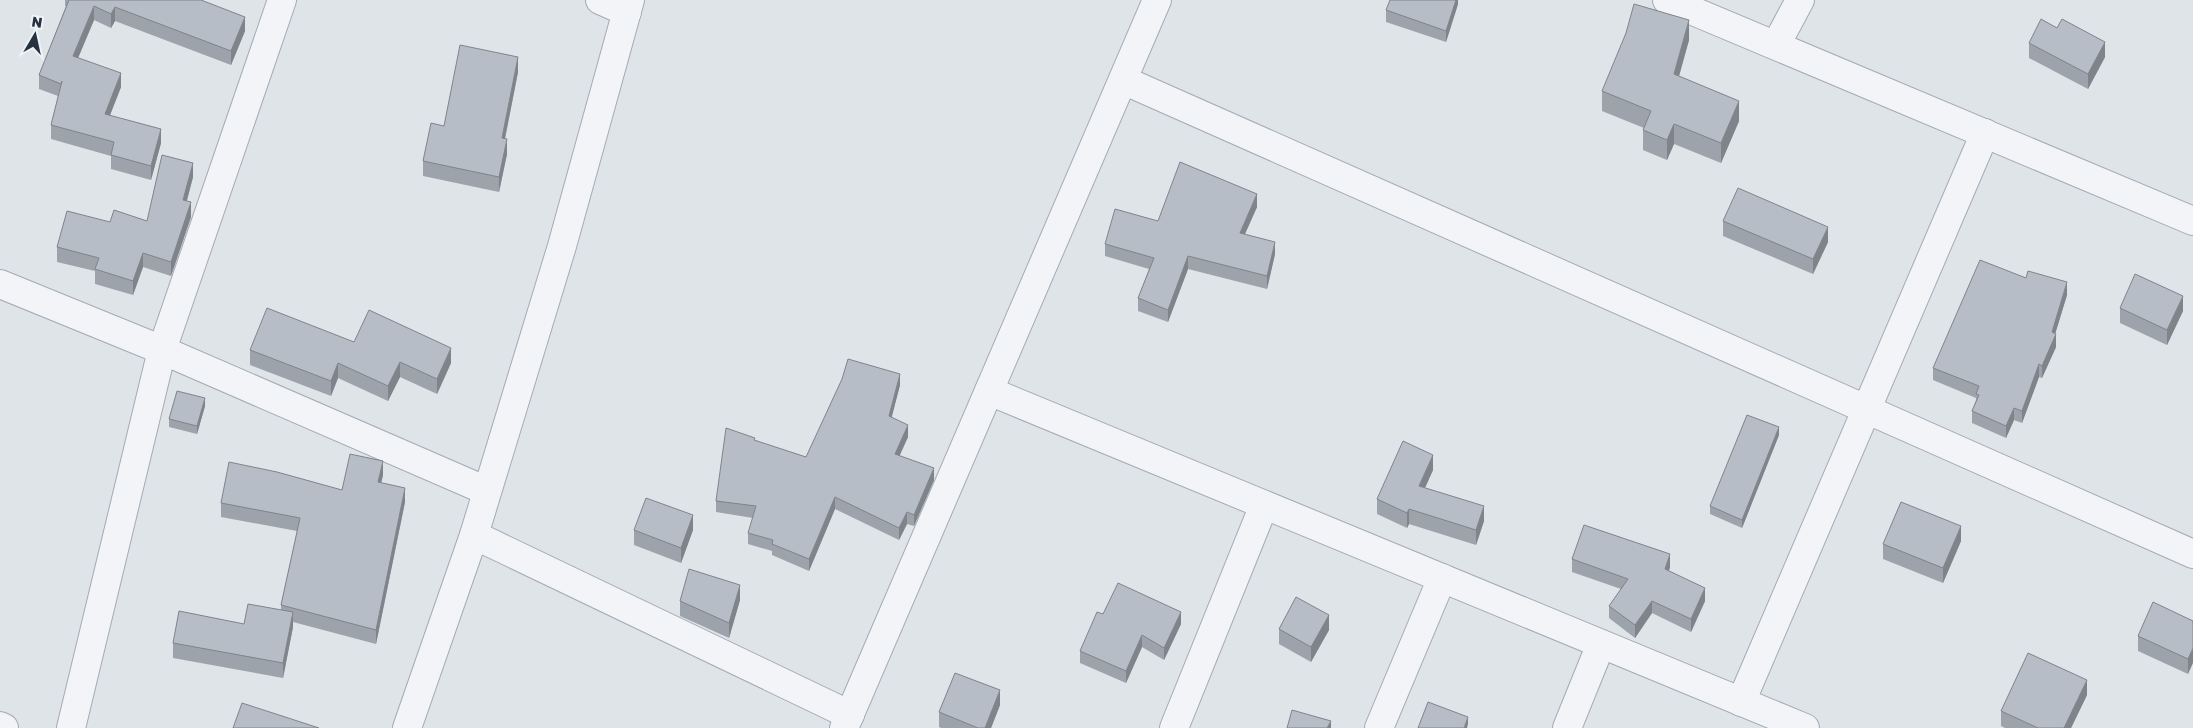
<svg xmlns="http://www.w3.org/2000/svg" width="2193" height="728" font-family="'Golos Text',sans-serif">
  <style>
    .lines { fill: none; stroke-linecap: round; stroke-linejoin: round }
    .minor-casing { stroke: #a4abb3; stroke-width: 30 }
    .minor { stroke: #f2f4f7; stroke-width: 28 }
    .wall { fill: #9da3aa }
    .shaded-wall { fill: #7f848b }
    .building { fill: #b6bdc6; stroke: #7f848b }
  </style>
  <rect width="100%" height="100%" fill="#dfe4e9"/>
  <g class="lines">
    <g class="minor-casing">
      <g id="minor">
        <path d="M600 0 627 12"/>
        <path d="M1667 0 2193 221"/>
        <path d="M1776 45 1800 0"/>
        <path d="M1123 80 2193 554"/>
        <path d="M0 284 162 350 487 491"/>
        <path d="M989 391 1805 728"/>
        <path d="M474 535 850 715"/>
        <path d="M1741 702 1985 133"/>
        <path d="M0 726 4 728"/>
        <path d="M71 728 162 350 282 0"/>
        <path d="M407 728 474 535 562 246 630 0"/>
        <path d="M844 728 1157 0"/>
        <path d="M1174 728 1264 505"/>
        <path d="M1379 728 1442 578"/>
        <path d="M1567 728 1601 644"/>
      </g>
    </g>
    <use href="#minor" class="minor"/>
  </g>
  <g class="wall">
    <path d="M65 0H201L245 31 231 65 115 21 111 28 94 20 78 58 121 87 110 115 161 143 151 180 111 169V156L51 139V125L58 96 39 89V75L66 6H65Z"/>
    <path d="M1458 0V4L1446 42 1386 22V10Z"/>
    <path d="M1689 40 1679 76 1739 121 1721 163 1674 144 1667 160 1643 150V130L1644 128 1602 111V91Z"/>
    <path d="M2029 43 2105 57 2088 89 2029 58Z"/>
    <path d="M518 72 505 139 507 154 499 192 423 176V161L444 126Z"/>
    <path d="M193 177 187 201 191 217 171 276 143 267 133 295 95 284V271L57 262V247L147 221Z"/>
    <path d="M1257 207 1245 234 1275 254 1267 289 1188 269 1168 322 1138 311V298L1149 269 1105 256V244L1158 221Z"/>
    <path d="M1723 221 1828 242 1813 274 1723 236Z"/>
    <path d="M2067 295 2055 334 2056 347 2042 378 2039 377 2022 423 2014 420 2006 438 1972 423V411L1976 400V398L1933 380V368Z"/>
    <path d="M2120 308 2183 311 2167 345 2120 323Z"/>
    <path d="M354 342 451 363 437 394 400 377 388 401 338 378 331 396 250 365V350Z"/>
    <path d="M900 385 891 418 908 437 899 456 934 480 914 526 907 524 899 540 835 509 809 571 772 555V551L748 544V533L753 518 716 512V501L755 441 806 457Z"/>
    <path d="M205 406 197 434 169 427V419Z"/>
    <path d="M1779 435 1742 528 1710 514V506Z"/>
    <path d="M1433 470 1425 488 1484 521 1476 545 1409 524 1407 528 1377 514V499Z"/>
    <path d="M383 475 381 483 405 502 376 644 293 622V627L283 678 173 658V643L244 624 281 610V605L297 531 221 517V503L342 490Z"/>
    <path d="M634 530H693L681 563 634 545Z"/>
    <path d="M1961 541 1943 583 1883 559V544Z"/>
    <path d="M1572 559 1670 567 1669 571 1705 601 1691 632 1652 613 1635 638 1609 618V606L1621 589 1572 572Z"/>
    <path d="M740 600 729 638 680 616V601Z"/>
    <path d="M1103 614 1181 624 1164 660 1142 647 1126 683 1080 663V651Z"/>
    <path d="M2193 621 2188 674 2138 651V636Z"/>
    <path d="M1279 629 1329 630 1311 662 1279 644Z"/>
    <path d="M2087 695 2071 728H2005L2001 726V711Z"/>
    <path d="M1000 705 991 728H941L939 727V712Z"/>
  </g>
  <g class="shaded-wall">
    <path d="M1456 0H1458V4L1446 42V31Z"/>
    <path d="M94 6V20L73 70V56Z"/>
    <path d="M115 7V21L111 28V14Z"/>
    <path d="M245 17V31L231 65V51Z"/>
    <path d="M1689 20V40L1674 94V74Z"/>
    <path d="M2105 42V57L2088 89V74Z"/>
    <path d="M518 57V72L502 153V138Z"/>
    <path d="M121 73V87L105 128V114Z"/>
    <path d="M1739 101V121L1721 163V143Z"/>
    <path d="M1674 124V144L1667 160V140Z"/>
    <path d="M161 129V143L151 180V166Z"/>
    <path d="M507 139V154L499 192V177Z"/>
    <path d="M193 163V177L183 214V200Z"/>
    <path d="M1257 194V207L1240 245V233Z"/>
    <path d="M191 202V217L171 276V262Z"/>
    <path d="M1828 227V242L1813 274V259Z"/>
    <path d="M1275 242V254L1267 289V276Z"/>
    <path d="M143 253V267L133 295V281Z"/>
    <path d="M1188 256V269L1168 322V310Z"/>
    <path d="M2067 282V295L2053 341 2056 334V347L2042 378V366Z"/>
    <path d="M2183 296V311L2167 345V330Z"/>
    <path d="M451 348V363L437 394V379Z"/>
    <path d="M400 362V377L388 401V386Z"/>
    <path d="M338 363V378L331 396V381Z"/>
    <path d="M2039 364V377L2022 423V411Z"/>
    <path d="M900 374V385L889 428V416Z"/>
    <path d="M205 398V406L197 434V426Z"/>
    <path d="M2014 408V420L2006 438V426Z"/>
    <path d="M908 425V437L895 466V454Z"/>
    <path d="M1779 427V435L1742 528V520Z"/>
    <path d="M1433 455V470L1419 501V486Z"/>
    <path d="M383 461V475L378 496V482Z"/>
    <path d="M934 468V480L914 526V515Z"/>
    <path d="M405 488V502L376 644V630Z"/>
    <path d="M835 497V509L809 571V559Z"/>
    <path d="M1484 506V521L1476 545V530Z"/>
    <path d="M1409 509V524L1407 528V513Z"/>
    <path d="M907 512V524L899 540V528Z"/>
    <path d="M693 515V530L681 563V548Z"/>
    <path d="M1961 526V541L1943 583V568Z"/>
    <path d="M1670 554V567L1665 582V569Z"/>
    <path d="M740 585V600L729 638V623Z"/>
    <path d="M1705 588V601L1691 632V619Z"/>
    <path d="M1652 601V613L1635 638V625Z"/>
    <path d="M293 612V627L283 678V663Z"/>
    <path d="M1181 612V624L1164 660V648Z"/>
    <path d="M1329 615V630L1311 662V647Z"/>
    <path d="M1142 635V647L1126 683V671Z"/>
    <path d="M2193 648V663L2188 674V659Z"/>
    <path d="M2087 680V695L2071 728H2064Z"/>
    <path d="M1000 690V705L991 728H985Z"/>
    <path d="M1468 717V724L1467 728H1464Z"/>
    <path d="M1331 721V728H1327Z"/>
  </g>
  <g class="building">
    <path d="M69 0H201L245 17 231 51 115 7 111 14 94 6 73 56 121 73 105 114 161 129 151 166 111 155 114 142 51 125 62 81 61 84 39 75Z"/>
    <path d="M1390 0H1456L1446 31 1386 10Z"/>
    <path d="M1634 4 1689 20 1674 74 1739 101 1721 143 1674 124 1667 140 1643 130 1651 111 1602 91 1626 33Z"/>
    <path d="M2041 19 2057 28 2062 19 2105 42 2088 74 2029 43Z"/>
    <path d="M460 45 518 57 502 138 507 139 499 177 423 161 431 123 444 126Z"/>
    <path d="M162 155 193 163 183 200 191 202 171 262 143 253 133 281 95 269 99 258 57 247 67 211 110 222 114 210 147 221Z"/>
    <path d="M1180 162 1257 194 1240 233 1275 242 1267 276 1188 256 1168 310 1138 298 1154 258 1105 244 1115 209 1158 221Z"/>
    <path d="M1738 188 1828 227 1813 259 1723 221Z"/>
    <path d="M1980 260 2026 278 2028 271 2067 282 2052 332 2056 334 2042 366 2039 364 2022 411 2014 408 2006 426 1972 411 1979 395 1976 394 1979 386 1933 368Z"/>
    <path d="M2135 274 2183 296 2167 330 2120 308Z"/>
    <path d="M267 308 354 342 369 310 451 348 437 379 400 362 388 386 338 363 331 381 250 350Z"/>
    <path d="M848 359 900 374 889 416 908 425 895 454 934 468 914 515 907 512 899 528 835 497 809 559 772 544 773 540 748 533 756 506 716 501 726 428 755 438 754 440 806 457 842 379Z"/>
    <path d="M177 391 205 398 197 426 169 419Z"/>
    <path d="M1747 415 1779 427 1742 520 1710 506Z"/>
    <path d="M1403 441 1433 455 1419 486 1484 506 1476 530 1409 509 1407 513 1377 499Z"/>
    <path d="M350 454 383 461 378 482 405 488 376 630 281 605 300 518 221 503 229 462 277 472 342 490Z"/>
    <path d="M646 498 693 515 681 548 634 530Z"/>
    <path d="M1901 502 1961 526 1943 568 1883 544Z"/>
    <path d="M1584 525 1670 554 1665 569 1705 588 1691 619 1652 601 1635 625 1609 606 1628 579 1572 559Z"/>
    <path d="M689 569 740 585 729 623 680 601Z"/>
    <path d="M1118 583 1181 612 1164 648 1142 635 1126 671 1080 651 1097 612 1103 614Z"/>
    <path d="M1296 597 1329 615 1311 647 1279 629Z"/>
    <path d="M2153 602 2193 621V648L2188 659 2138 636Z"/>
    <path d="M248 604 293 612 283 663 173 643 179 611 244 624Z"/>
    <path d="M2028 653 2087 680 2064 728H2038L2001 711Z"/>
    <path d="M955 673 1000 690 985 728H978L939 712Z"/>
    <path d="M1428 702 1468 717 1464 728H1418Z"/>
    <path d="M242 703 319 728H233Z"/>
    <path d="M1292 710 1331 721 1327 728H1287Z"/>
  </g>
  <g transform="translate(35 35) rotate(9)" stroke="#eff2f7" stroke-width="4" paint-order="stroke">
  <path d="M0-4L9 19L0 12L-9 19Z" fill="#273241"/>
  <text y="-8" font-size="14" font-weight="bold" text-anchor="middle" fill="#273241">N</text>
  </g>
</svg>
